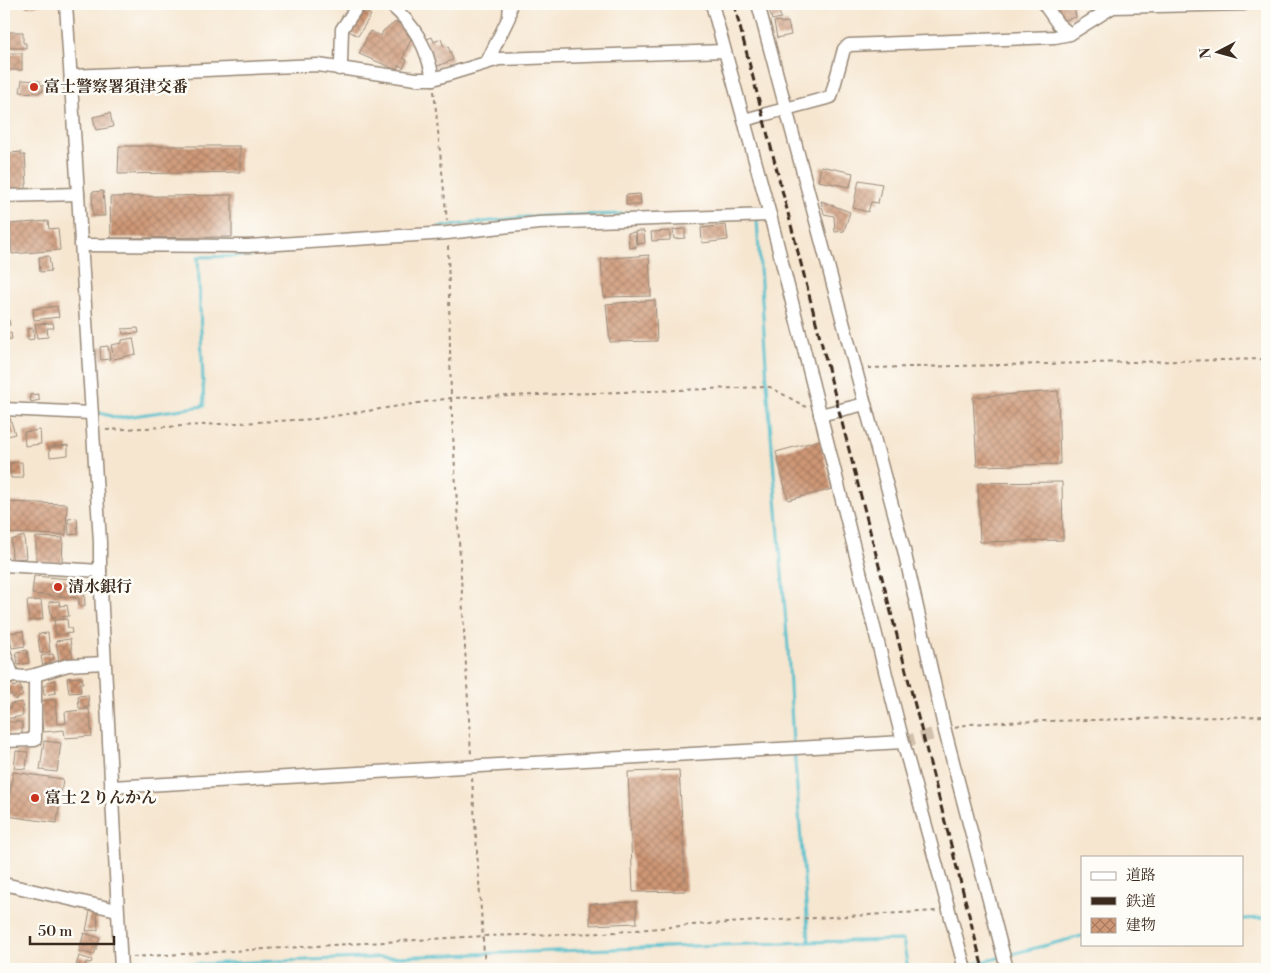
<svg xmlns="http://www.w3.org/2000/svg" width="1271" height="973" font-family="'Libre Bodoni','Noto Serif JP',serif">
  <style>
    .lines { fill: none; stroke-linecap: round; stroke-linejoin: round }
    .stream { stroke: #51becb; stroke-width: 3 }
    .building { fill: url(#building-cross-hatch) }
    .minor-tunnel { stroke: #d1c0ac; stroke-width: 12; stroke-dasharray: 12 6; stroke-linecap: butt }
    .minor-casing { stroke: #988877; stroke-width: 15 }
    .path { stroke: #988877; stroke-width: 2; stroke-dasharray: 4 4; stroke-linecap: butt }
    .minor { stroke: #fff; stroke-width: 12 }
    .rail { stroke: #3b2a1e; stroke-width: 3; stroke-dasharray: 8 4; stroke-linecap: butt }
    .poi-dot { fill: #c8321e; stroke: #fdfcf7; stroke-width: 2 }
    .labels { text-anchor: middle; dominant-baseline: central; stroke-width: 5; stroke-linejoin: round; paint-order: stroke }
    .poi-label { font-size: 16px; font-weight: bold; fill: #3b2a1e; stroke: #fdfcf7; text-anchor: start }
  </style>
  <defs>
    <pattern id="building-cross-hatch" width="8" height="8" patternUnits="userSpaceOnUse" patternTransform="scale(1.25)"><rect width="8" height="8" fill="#ce9776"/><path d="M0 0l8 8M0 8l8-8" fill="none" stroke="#a87b60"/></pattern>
  </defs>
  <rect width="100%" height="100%" fill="#fdfcf7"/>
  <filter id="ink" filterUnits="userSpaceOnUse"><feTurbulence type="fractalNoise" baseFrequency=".02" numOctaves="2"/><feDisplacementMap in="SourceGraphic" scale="10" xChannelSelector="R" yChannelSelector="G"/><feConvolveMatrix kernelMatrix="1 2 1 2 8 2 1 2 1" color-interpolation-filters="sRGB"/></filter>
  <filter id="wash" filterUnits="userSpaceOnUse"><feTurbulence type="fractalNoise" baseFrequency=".0096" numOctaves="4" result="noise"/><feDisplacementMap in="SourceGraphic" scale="20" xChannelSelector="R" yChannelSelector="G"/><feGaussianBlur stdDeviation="1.12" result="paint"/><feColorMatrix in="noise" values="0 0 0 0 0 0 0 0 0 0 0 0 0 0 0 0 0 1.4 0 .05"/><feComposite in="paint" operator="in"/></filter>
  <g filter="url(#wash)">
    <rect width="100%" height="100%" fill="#f6e6d0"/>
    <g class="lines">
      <g class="stream">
        <path d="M757 219 768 397 788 648 793 744"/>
        <path d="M439 227 535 216 632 214"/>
        <path d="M96 412 118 418 204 406 198 257 251 256"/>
        <path d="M794 750 809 942"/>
        <path d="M1242 919 1267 918"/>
        <path d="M1008 955 1082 936"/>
        <path d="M143 966 809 942 903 940 908 969"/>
        <path d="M966 966 1002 957"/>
      </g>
    </g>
    <g id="blocks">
      <g class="building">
        <rect x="4" y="4" width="5" height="7"/>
        <path d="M26 4H42V5L26 7Z"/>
        <path d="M1057 4H1073L1076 17 1062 21Z"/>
        <path d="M778 7 781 18 772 20 769 9Z"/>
        <path d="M358 11 362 14 363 11 371 15 358 36 347 30Z"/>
        <path d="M780 21V23L788 22 791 35 777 38 774 22Z"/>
        <path d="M396 22 409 30 407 34 412 37 403 58 407 60 403 68 399 65 397 70 359 54 370 31 381 36 383 31Z"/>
        <path d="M4 32H23V43H26V48H4Z"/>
        <path d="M432 37 434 42 441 39 444 47 448 46 453 60 435 67 425 40Z"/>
        <rect x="4" y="53" width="18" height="17"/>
        <path d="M22 80 40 81V85H43V91L39 92V93L20 92Z"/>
        <path d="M110 113 113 127 96 130 93 117Z"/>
        <path d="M119 146H240V172L118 174Z"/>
        <path d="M21 152V155H25L27 184H26V189L9 190 7 156 10 155V153Z"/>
        <path d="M821 166 853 173 850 187 818 181Z"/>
        <path d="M859 180 882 184 878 203 871 202 868 212 853 208Z"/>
        <path d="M103 191 105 216H93L92 192Z"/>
        <path d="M640 194 641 205H626V195Z"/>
        <path d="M232 195V237L111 238 110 197Z"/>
        <path d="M821 201 850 212 844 231 835 232 834 216 824 214Z"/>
        <path d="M48 221 49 229 58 228 60 250 12 254 10 224Z"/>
        <path d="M726 225 728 240 702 243 701 228Z"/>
        <path d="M685 229V238L674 239 673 230Z"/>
        <path d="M636 231H644L645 243 637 244Z"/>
        <path d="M670 231V240L652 241 651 232Z"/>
        <path d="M635 232 636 247 629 248 628 233Z"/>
        <path d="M649 255 651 296 604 297 601 259Z"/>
        <path d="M49 256 51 271 40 272 39 257Z"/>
        <path d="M655 300 657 341 610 342 606 304Z"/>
        <path d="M57 306 59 317 34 320 33 309Z"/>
        <path d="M9 320 10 325 6 326 7 333H11L12 339 4 340V321Z"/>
        <path d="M53 323 54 328H47L48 337 37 338 35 324Z"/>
        <path d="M33 328 34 339 28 340 27 329Z"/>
        <path d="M138 328 139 333 123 334 122 329Z"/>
        <path d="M133 338 136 354 114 359 111 345 122 343V340Z"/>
        <path d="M108 346 110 359 101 360 100 347Z"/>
        <path d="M1058 391 1060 464 977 466 973 397Z"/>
        <path d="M38 394 40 400 31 402 30 395Z"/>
        <path d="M10 418 15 434 4 437V420Z"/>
        <path d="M40 430 41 444 25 446 24 432Z"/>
        <path d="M820 440 832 489 788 500 776 452Z"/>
        <path d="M68 445V455L50 457 49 447Z"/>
        <path d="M22 462 23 478H11L10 463Z"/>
        <rect x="4" y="464" width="2" height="14"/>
        <path d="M1062 482 1063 540 980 542 978 483Z"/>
        <path d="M4 502 67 504 66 535 4 533Z"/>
        <path d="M77 518 78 534 69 535 68 519Z"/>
        <path d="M24 536 26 558 12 559 11 540Z"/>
        <path d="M36 537 63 538 62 562 36 561Z"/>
        <path d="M34 576 84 580 85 606H79V598L32 594Z"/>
        <path d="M41 600 43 619 29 621 27 601Z"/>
        <path d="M59 601 60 606 67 605 69 616 52 618 49 602Z"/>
        <path d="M67 619 68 628H71L72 633 56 635 54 620Z"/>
        <path d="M23 631 25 646 12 648 9 633Z"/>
        <path d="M48 633 50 652 40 653 38 634Z"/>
        <path d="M70 639 73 660 59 661 56 641Z"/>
        <path d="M27 650 29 663 18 665 16 652Z"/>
        <path d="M53 654 54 659 50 660V667L43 668 41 656Z"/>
        <path d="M82 677 83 683H80L81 692 69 693 67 678Z"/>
        <path d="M55 680 56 693 44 695 43 686 47 685V682Z"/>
        <path d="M12 684 14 687 19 684 22 690 20 691 23 695 15 700 11 694 8 696 4 689Z"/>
        <path d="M88 695 89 707 79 708 78 696Z"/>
        <path d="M55 699 57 724 66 723 65 712 89 709 92 736 65 738 64 730 43 732 40 701Z"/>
        <path d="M22 702 23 716 5 719 4 709 11 708 10 704Z"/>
        <rect x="6" y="722" width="16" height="12"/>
        <path d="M44 741 61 743 57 772 40 770Z"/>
        <path d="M4 747 8 748 6 762H4Z"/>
        <path d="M16 751 28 752 26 769 14 768Z"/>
        <path d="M679 770 686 891 633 892 628 772Z"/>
        <path d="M13 772 63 779 57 823 7 816Z"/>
        <path d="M636 902 637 923 590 925V904Z"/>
        <path d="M90 911H97L98 930 86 931Z"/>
        <path d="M84 933 100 938 94 955 79 951Z"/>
        <path d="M79 956 92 960 91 963 86 962 84 969H75Z"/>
      </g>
    </g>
  </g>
  <g filter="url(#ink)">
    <use href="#blocks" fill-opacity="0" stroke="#988877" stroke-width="1"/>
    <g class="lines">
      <path class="minor-tunnel" d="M903 742 945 731"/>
      <g class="minor-casing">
        <g id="minor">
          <path d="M66 4 100 542V571L121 969"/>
          <path d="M390 4C415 26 427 46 433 79"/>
          <path d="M712 4 770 215 903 742 965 969"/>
          <path d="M758 4 904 550 945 731 1007 969"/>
          <path d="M1044 4 1058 24 1070 34"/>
          <path d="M487 62 509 17 510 4"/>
          <path d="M339 69 341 63 342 29 359 4"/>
          <path d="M71 76 318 65 416 79H433L499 59 724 51"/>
          <path d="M744 120 831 97 844 49 849 45 1055 37 1070 34 1113 7 1244 4"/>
          <path d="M4 196 78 194"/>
          <path d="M81 245 248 246 447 233 539 223 770 215"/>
          <path d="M4 409 91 413"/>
          <path d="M820 415 865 404"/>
          <path d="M4 565 100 571"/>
          <path d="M4 652 13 676"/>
          <path d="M4 679 13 676 25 677 35 675 68 665 104 663"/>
          <path d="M4 741 35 740V675"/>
          <path d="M111 787 903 742"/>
          <path d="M4 884 117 910"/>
        </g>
      </g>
      <g class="path">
        <path d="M434 91 447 221"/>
        <path d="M448 246 451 398 471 755"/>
        <path d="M868 368 1267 359"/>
        <path d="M106 430 315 419 451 398 765 387H770L806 407"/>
        <path d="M955 728 969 724 1002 722 1267 716"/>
        <path d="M472 778 485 969"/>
        <path d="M133 957 483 936 604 933 692 925 936 911"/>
      </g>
      <use href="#minor" class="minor"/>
      <path class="rail" d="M734 4 983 969"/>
    </g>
  </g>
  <g class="poi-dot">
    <circle cx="34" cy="87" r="5"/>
    <circle cx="58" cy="587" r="5"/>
    <circle cx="35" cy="798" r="5"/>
  </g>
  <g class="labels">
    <g class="poi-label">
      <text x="44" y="87">富士警察署須津交番</text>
      <text x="68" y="587">清水銀行</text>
      <text x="45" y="798">富士２りんかん</text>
    </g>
  </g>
  <rect width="1271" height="973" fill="none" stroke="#fdfcf7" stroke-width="20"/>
  <rect x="1081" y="856" width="162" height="90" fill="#fdfcf7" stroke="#afa8a0"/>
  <rect x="1091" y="872" width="25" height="8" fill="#ffffff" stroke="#afa8a0"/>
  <text x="1126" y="880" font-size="15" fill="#3b2a1e">道路</text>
  <rect x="1091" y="897" width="25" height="8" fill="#3b2a1e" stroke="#afa8a0"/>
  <text x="1126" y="906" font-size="15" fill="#3b2a1e">鉄道</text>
  <rect x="1091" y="918" width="25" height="15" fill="url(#building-cross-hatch)" stroke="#afa8a0"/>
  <text x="1126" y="930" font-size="15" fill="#3b2a1e">建物</text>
  <g transform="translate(1218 52) rotate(264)" stroke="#fdfcf7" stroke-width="4" paint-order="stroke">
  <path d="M0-4L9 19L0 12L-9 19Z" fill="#3b2a1e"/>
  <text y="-8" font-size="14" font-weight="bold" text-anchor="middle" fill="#3b2a1e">N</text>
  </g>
  <path d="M30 936v8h84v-8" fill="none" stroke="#3b2a1e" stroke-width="2.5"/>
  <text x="38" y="936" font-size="15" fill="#3b2a1e" stroke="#fdfcf7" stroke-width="4" paint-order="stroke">50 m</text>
</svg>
